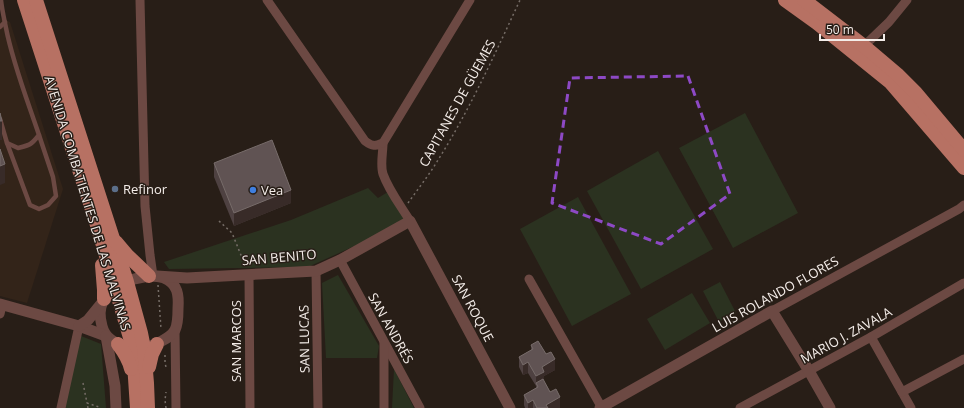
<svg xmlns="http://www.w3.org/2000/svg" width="964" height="408" font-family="'Open Sans',sans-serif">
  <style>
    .built { fill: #332419 }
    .green { fill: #2b3220 }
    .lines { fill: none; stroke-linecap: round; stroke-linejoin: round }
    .path { stroke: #766d67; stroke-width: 1.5; stroke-dasharray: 2 3; stroke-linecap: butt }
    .service { stroke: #6c4943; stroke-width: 4.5 }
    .minor { stroke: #6c4943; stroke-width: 9 }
    .tertiary { stroke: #6c4943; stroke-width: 11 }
    .primary { stroke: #b77163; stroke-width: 14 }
    .wall { fill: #4e4141 }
    .shaded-wall { fill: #382b28 }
    .building { fill: #605353; stroke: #776c6a }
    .marked { fill: none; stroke: #8d49c5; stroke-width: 3; stroke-dasharray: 8 5; stroke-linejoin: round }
    .service-dot { fill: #5c6f8a; stroke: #281e17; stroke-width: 1.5 }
    .shop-dot { fill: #3f7fe0; stroke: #281e17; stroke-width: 1.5 }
    .labels { text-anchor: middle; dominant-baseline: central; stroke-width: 3; stroke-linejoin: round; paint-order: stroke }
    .street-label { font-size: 13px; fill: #f4ede9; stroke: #281e17 }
    .poi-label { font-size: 13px; fill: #f4ede9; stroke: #281e17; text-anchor: start }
  </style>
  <rect width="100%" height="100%" fill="#281e17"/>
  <path class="built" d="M0 18 10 22 63 189 27 303 0 296Z"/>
  <g class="green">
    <path d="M745 113 798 213 733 248 679 148Z"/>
    <path d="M658 151 713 249 641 289 587 191Z"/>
    <path d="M368 188 378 198 391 190 410 221 308 267 169 269 164 262 291 220Z"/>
    <path d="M578 197 631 294 572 326 520 229Z"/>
    <path d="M338 275 379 346 377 358H326L322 283Z"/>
    <path d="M720 282 736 313 719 322 703 291Z"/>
    <path d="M692 293 710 323 665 350 647 319Z"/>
    <path d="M81 336 101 344 106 408H62Z"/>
    <path d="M394 369 414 408H392Z"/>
  </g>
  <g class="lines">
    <g class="path">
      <path d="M408 203C418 189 429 175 438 160 470 109 495 54 520 0"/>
      <path d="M219 221 232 233 245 265"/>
      <path d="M158 285 161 329"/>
      <path d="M165 355V363L166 367"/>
      <path d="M83 383 87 403"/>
      <path d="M88 408 87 403 99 407"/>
      <path d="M166 408 165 400 166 392"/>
    </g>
    <g class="service">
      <path d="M0 27 5 22"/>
      <path d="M0 119 7 143 18 148C30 145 31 145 39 135 27 99 13 64 6 28 4 18 2 10 1 0"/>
      <path d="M7 143 30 205 39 209 48 205 56 196 53 177 39 135"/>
    </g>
    <g class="minor">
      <path d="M140 0 145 206 150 255 153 276"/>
      <path d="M267 0 365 141C373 147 375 146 383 143 383 153 380 165 383 174 389 191 401 206 410 221"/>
      <path d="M864 46 889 22 907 0"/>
      <path d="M383 143 470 0"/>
      <path d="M340 260 420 408"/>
      <path d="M316 271 318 408"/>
      <path d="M249 275 250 408"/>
      <path d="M529 279 602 408"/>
      <path d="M772 311 959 209 964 205"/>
      <path d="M0 314 2 305"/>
      <path d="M175 330 176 408"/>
      <path d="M871 337 911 408"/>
      <path d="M384 343V408"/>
      <path d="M902 392 964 359"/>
      <path d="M61 408 79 326"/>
      <path d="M740 408 871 337 964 283"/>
    </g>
    <g class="tertiary">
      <path d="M149 276C155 276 159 276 164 278 178 284 179 295 178 309 178 315 178 324 175 330 171 338 153 346 144 348 138 349 132 347 126 346 114 343 105 338 102 326 96 305 104 296 121 286 124 284 128 281 131 280 137 278 143 277 149 276Z"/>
      <path d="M157 276 187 278 316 271 340 260 410 221 510 408"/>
      <path d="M0 304 79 326 106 336"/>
      <path d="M79 326 88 320 101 304"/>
      <path d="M106 336 115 386 116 408"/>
      <path d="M600 408 772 311 809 371 830 408"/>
    </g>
    <g class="primary">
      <path d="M24 0 97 225 133 348 137 408"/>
      <path d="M36 0 127 282 141 333 144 348 147 383 148 408"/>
      <path d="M785 0 817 23 890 82 964 168"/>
      <path d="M804 0 864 46 897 74 916 93 964 150"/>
      <path d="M116 242 127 255 149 276"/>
      <path d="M102 265 104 290V299"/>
      <path d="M118 344C124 352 129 359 131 369"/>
      <path d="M149 367 152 354 157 344"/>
    </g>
  </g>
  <g class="wall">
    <path d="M214 163 291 203 234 226 214 177Z"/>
    <path d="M531 345 546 354 555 370 544 376V381L560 408H525L524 405V395L536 388V386L528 373 523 375 519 367V357L531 350Z"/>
  </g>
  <g class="shaded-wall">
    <rect x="0" y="121" width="2" height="19"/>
    <path d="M5 164V183L0 185V166Z"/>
    <path d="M291 190V203L234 226V213Z"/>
    <path d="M555 359V370L544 376V382L536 383V376L542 367Z"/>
    <path d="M528 362V373L523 375V365Z"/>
    <path d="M560 397V408H546V405Z"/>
    <path d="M533 400V408H528V403Z"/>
  </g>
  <g class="building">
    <path d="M0 113 2 121H0Z"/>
    <path d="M272 140 291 190 234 213 214 163Z"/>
    <path d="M0 149 5 164 0 166Z"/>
    <path d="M538 341 546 354 551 352 555 359 542 367 544 372 536 376 528 362 523 365 519 357 533 349 531 345Z"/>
    <path d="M543 379 550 392 556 389 560 397 546 405 548 408H537L533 400 528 403 524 395 538 387 536 383Z"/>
  </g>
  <path class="marked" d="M688 76 730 194 661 244 552 203 570 78Z"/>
  <circle class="service-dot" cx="115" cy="189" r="4"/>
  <circle class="shop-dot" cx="253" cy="190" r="4"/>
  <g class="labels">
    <g class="street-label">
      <text transform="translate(457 103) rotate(-61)">CAPITANES DE GÜEMES</text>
      <text transform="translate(88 203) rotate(73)">AVENIDA COMBATIENTES DE LAS MALVINAS</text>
      <text transform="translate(279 257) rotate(-5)">SAN BENITO</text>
      <text transform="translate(775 294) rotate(-29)">LUIS ROLANDO FLORES</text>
      <text transform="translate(473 308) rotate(62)">SAN ROQUE</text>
      <text transform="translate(391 328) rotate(61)">SAN ANDRÉS</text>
      <text transform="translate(846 335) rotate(-29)">MARIO J. ZAVALA</text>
      <text transform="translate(304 339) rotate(-91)">SAN LUCAS</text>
      <text transform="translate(236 341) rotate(-90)">SAN MARCOS</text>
    </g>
    <g class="poi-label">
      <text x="123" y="189">Refinor</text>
      <text x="261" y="190">Vea</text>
    </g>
  </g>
  <path d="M820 34v6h64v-6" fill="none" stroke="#f4ede9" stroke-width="2"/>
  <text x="826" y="34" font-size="12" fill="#f4ede9" stroke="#281e17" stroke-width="3" paint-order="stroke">50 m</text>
</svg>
